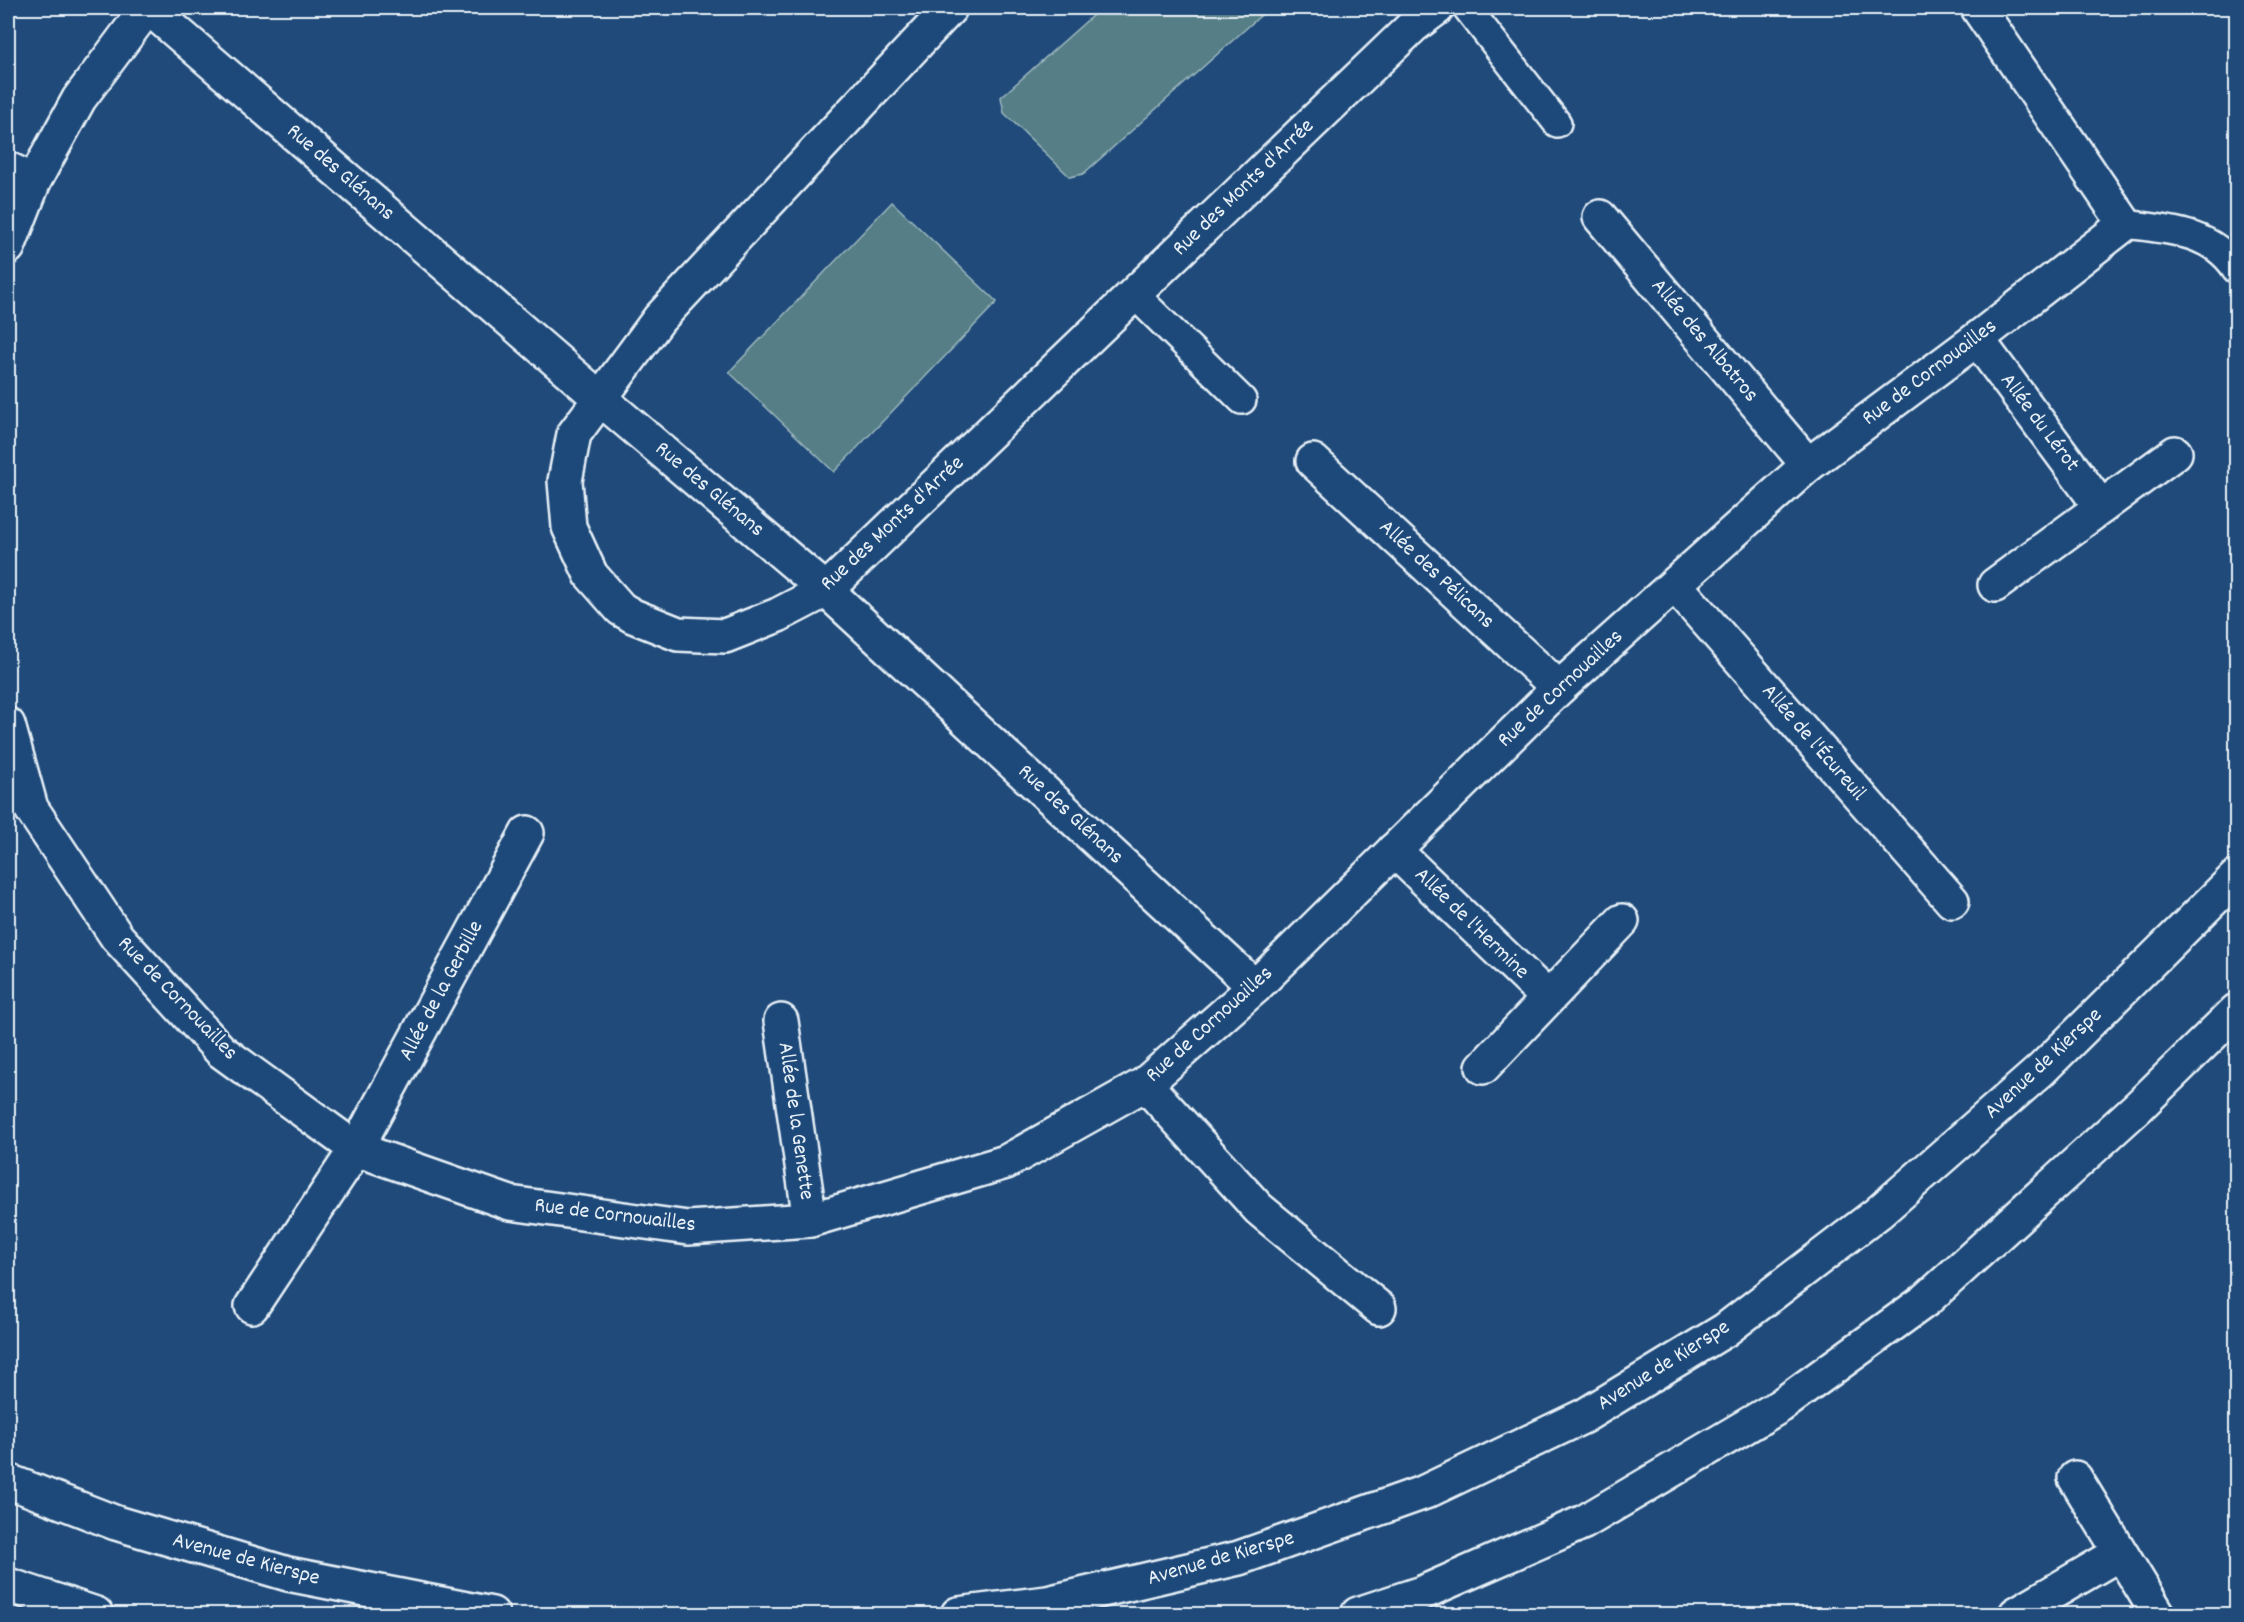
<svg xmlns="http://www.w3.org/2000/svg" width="2244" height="1622" font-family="Dekko,sans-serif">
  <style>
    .green { fill: #557e86; stroke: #9eb8bf; stroke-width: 1.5 }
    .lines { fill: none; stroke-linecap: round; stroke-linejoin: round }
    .lane-casing { stroke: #e8f1f8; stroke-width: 32 }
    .street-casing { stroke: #e8f1f8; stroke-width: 38 }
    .secondary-casing { stroke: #e8f1f8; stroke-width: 38 }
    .lane { stroke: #1f4a7a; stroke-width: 27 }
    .street { stroke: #1f4a7a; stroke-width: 33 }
    .secondary { stroke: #1f4a7a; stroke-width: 33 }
    .labels { text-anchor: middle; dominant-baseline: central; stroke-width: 4.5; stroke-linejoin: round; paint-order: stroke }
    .street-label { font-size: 22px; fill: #e8f1f8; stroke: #1f4a7a }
  </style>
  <rect width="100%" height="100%" fill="#1f4a7a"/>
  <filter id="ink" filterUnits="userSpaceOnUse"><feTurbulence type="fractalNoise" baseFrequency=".0167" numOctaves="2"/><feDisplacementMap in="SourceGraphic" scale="12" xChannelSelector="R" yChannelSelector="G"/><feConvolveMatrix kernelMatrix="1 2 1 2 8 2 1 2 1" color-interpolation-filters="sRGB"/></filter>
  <g filter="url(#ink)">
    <g class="green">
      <path d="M1101 8H1269L1083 174 1070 177 1004 113 1001 97Z"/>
      <path d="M892 202 997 302 834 472 729 372Z"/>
    </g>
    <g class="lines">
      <g class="lane-casing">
        <g id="lane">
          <path d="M1467 8 1557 123"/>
          <path d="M2125 224C2165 229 2212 231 2236 269"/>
          <path d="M1134 294 1242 400"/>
        </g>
      </g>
      <g class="street-casing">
        <g id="street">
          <path d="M149 8 602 400 826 590 1255 987"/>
          <path d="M950 8 659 319 574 434 565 481 569 527 591 575 621 609 633 616 678 634 725 636 778 615 826 590 1413 26 1437 8"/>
          <path d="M8 169 34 181"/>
          <path d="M1600 217 1808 465"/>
          <path d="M8 247 34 181 79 99 147 8"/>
          <path d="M1977 339 2101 507"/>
          <path d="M1313 461 1559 688"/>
          <path d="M1675 585 1952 901"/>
          <path d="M1995 585 2175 453"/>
          <path d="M8 725 31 808 117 937 221 1051 356 1149 510 1203 688 1228 810 1220 1006 1162 1145 1084 1255 987 1559 688 1808 465 1977 339 2125 224 1978 8"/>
          <path d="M1394 850 1548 998"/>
          <path d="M781 1021 810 1220"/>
          <path d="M1483 1067 1622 921"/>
          <path d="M1145 1084 1259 1209 1379 1308"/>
          <path d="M252 1306 356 1149 527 833"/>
          <path d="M2075 1478 2158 1614"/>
          <path d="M2016 1614 2120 1553"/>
        </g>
      </g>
      <g class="secondary-casing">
        <g id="secondary">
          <path d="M8 1481 116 1523 288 1574 492 1614"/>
          <path d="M8 1585 96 1614"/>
          <path d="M958 1614 1047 1603 1239 1558 1425 1492 1584 1416 1725 1330 1878 1213 2041 1070 2236 877"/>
          <path d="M1358 1614 1422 1593 1584 1522 1780 1406 1926 1300 2139 1106 2236 1011"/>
        </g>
      </g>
      <use href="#lane" class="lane"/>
      <use href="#street" class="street"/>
      <use href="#secondary" class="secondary"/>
    </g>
  </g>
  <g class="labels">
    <g class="street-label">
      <text transform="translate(340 173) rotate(41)">Rue des Glénans</text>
      <text transform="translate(1244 188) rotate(-44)">Rue des Monts d'Arrée</text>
      <text transform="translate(1704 341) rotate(50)">Allée des Albatros</text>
      <text transform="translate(1930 373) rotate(-37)">Rue de Cornouailles</text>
      <text transform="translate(2039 423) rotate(53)">Allée du Lérot</text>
      <text transform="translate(709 490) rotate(40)">Rue des Glénans</text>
      <text transform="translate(893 524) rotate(-43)">Rue des Monts d'Arrée</text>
      <text transform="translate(1436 575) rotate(43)">Allée des Pélicans</text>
      <text transform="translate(1561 689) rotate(-43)">Rue de Cornouailles</text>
      <text transform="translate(1813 743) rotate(49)">Allée de l'Écureuil</text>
      <text transform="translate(1070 815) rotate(43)">Rue des Glénans</text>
      <text transform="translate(1471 924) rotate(44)">Allée de l'Hermine</text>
      <text transform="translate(442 991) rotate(-62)">Allée de la Gerbille</text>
      <text transform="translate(177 999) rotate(46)">Rue de Cornouailles</text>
      <text transform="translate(1210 1025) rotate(-42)">Rue de Cornouailles</text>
      <text transform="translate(2044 1064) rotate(-43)">Avenue de Kierspe</text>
      <text transform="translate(795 1121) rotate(82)">Allée de la Genette</text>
      <text transform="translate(615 1216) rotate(7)">Rue de Cornouailles</text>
      <text transform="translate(1664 1366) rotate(-32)">Avenue de Kierspe</text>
      <text transform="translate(1221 1559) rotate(-16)">Avenue de Kierspe</text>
      <text transform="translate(246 1560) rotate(15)">Avenue de Kierspe</text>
    </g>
  </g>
  <rect width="2244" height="1622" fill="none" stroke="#1f4a7a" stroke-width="30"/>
  <rect x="15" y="15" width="2214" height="1592" fill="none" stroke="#e8f1f8" stroke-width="2" filter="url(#ink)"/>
</svg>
